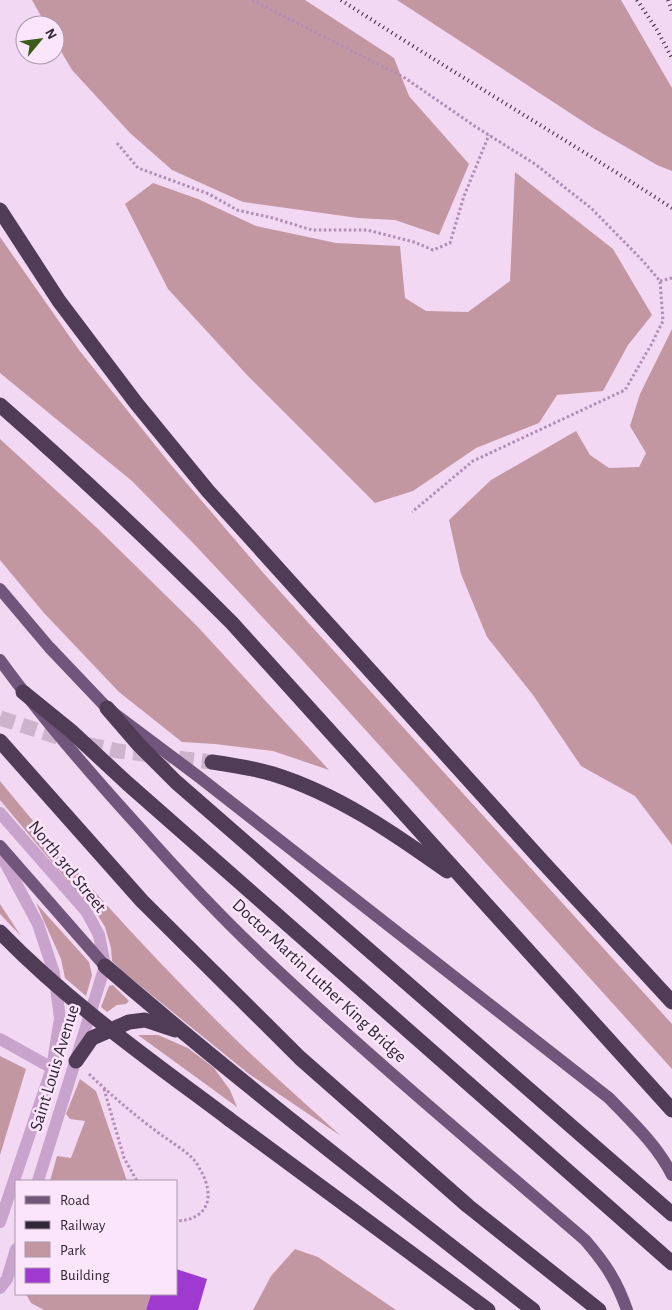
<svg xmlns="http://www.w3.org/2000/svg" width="672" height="1310" font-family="'Alegreya Sans',sans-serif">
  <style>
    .green { fill: #c397a1 }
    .building { fill: #9f39d0 }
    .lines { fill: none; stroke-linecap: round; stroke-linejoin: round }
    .highway-tunnel { stroke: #ccb4cd; stroke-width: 15; stroke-dasharray: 15 8; stroke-linecap: butt }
    .path { stroke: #b28db8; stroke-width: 3; stroke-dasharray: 2.5 2.5; stroke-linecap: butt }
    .minor { stroke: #c8a3cc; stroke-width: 12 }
    .major { stroke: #72557a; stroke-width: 12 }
    .highway { stroke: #513c58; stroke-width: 15 }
    .rail { stroke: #322637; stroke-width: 4; stroke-dasharray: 1 4; stroke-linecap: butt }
    .highway-bridge { stroke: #513c58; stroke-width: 15 }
    .labels { text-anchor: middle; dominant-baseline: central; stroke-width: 5; stroke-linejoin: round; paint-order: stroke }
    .street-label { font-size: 18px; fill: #322637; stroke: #fae5fb }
  </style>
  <rect width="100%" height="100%" fill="#f2d8f3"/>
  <g class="green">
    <path d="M32 0H305L394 58 409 96 469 164 439 235 395 220 358 218 243 202 172 170 130 133 72 70 55 41V25H46Z"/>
    <path d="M397 0H621L672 88V171L657 165 593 128Z"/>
    <path d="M515 172 613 249 652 315 628 345 603 391 557 395 539 423 476 448 413 491 375 503 247 375 168 289 125 204 153 183 198 199 256 226 336 243 400 246 405 298 426 311 468 312 510 281Z"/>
    <path d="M0 237 79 350 171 465 266 576 672 1024V1069L295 652 195 545 132 481 0 373Z"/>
    <path d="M672 329V845L635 796 581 766 533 695 487 637 461 574 449 520 491 480 576 431 590 455 609 468 639 467 646 453 630 426 640 394Z"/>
    <path d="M0 439 96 527 197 626 329 770 273 751 215 744 182 742 119 692 44 613 0 560Z"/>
    <path d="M0 781C65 861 135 938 208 1012 250 1055 296 1095 341 1136L249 1074 122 971 112 961 111 948 105 927 94 909 76 891 0 800Z"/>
    <path d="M36 903 89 962 92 975 86 996 65 978 61 959Z"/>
    <path d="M0 904 21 936 0 914Z"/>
    <path d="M113 985 129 1001 126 1004 117 1005 107 1012 101 1007 109 986Z"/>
    <path d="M138 1035H158L188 1048 214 1068 230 1090 237 1107Z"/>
    <path d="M0 1056 26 1069 0 1155Z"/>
    <path d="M80 1079 96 1091 127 1181H50L57 1156 71 1158 85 1121 70 1119 66 1114Z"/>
    <path d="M295 1249 318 1257 396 1310H253L271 1276Z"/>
    <path d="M26 1294H151L146 1310H44L31 1303Z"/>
  </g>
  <path class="building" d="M176 1269 207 1279 198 1310H146L151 1294H176Z"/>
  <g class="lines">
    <path class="highway-tunnel" d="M0 718 67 740 118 751 212 762"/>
    <g class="path">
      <path d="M252 0 405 78 476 127 535 164 591 208 643 261 660 281 663 321 651 345 625 390 473 461 412 512"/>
      <path d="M117 143 138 168 209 194 237 210 273 218 312 230H367L414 242 433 250 450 243 464 196 489 135"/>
      <path d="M660 281 672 278"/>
      <path d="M89 1074C110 1094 132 1113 156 1131 166 1139 187 1151 195 1161 197 1163 199 1168 201 1171 215 1196 209 1220 176 1221"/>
      <path d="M104 1089 124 1158 137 1181"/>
    </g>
    <g class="minor">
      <path d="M0 813 86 911 99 935 105 966 38 1181"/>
      <path d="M0 853 38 924 54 973 60 1018 52 1068 0 1222"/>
      <path d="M0 1039 52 1068"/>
      <path d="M0 1288 7 1279 16 1249"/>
    </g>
    <g class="major">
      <path d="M0 589 49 647 107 708 199 777 609 1098C632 1122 657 1145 672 1175"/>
      <path d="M0 660C42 718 89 772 138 826 176 869 216 912 258 952 363 1052 475 1145 585 1240 605 1263 617 1281 627 1310"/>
      <path d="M0 846 105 966"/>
    </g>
    <g class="highway">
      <path d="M0 210 59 301 136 403 208 491 542 861 672 1002"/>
      <path d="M0 405C80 475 157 548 232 623L672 1110"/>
      <path d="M23 692 71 731 127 783 672 1263"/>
      <path d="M107 708 139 745 176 782 672 1214"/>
      <path d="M0 741 142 901 300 1058 468 1206 599 1310"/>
      <path d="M212 762C233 765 253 768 273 774 337 794 392 832 447 871"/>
      <path d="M105 966C244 1086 389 1197 533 1310"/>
      <path d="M76 1061 92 1038 129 1022 145 1020 175 1030"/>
      <path d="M229 1119 488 1310"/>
    </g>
    <g class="rail">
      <path d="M341 0C450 71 562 137 672 208"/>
      <path d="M637 0 657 30 672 58"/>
      <path d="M668 0 672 11"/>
    </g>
    <path class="highway-bridge" d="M0 932C70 1004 149 1059 229 1119"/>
  </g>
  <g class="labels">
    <g class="street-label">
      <text transform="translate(67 867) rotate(51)">North 3rd Street</text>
      <text transform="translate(319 981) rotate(43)">Doctor Martin Luther King Bridge</text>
      <text transform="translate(55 1068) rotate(-73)">Saint Louis Avenue</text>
    </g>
  </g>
  <rect x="15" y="1180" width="162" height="115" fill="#fae5fb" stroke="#aa99ad"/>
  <rect x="25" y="1196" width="25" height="8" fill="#72557a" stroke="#aa99ad"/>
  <text x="60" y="1205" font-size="15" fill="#322637">Road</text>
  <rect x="25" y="1221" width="25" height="8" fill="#322637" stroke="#aa99ad"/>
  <text x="60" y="1230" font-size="15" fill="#322637">Railway</text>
  <rect x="25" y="1242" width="25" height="15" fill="#c397a1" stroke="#aa99ad"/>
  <text x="60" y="1255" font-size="15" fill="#322637">Park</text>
  <rect x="25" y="1268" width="25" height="15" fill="#9f39d0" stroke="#aa99ad"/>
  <text x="60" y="1280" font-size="15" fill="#322637">Building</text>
  <g transform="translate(40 40) rotate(61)"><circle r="24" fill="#fae5fb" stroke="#aa99ad"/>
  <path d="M0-4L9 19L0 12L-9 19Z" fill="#3a5c18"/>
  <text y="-8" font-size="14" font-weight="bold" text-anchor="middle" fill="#322637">N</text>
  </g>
</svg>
